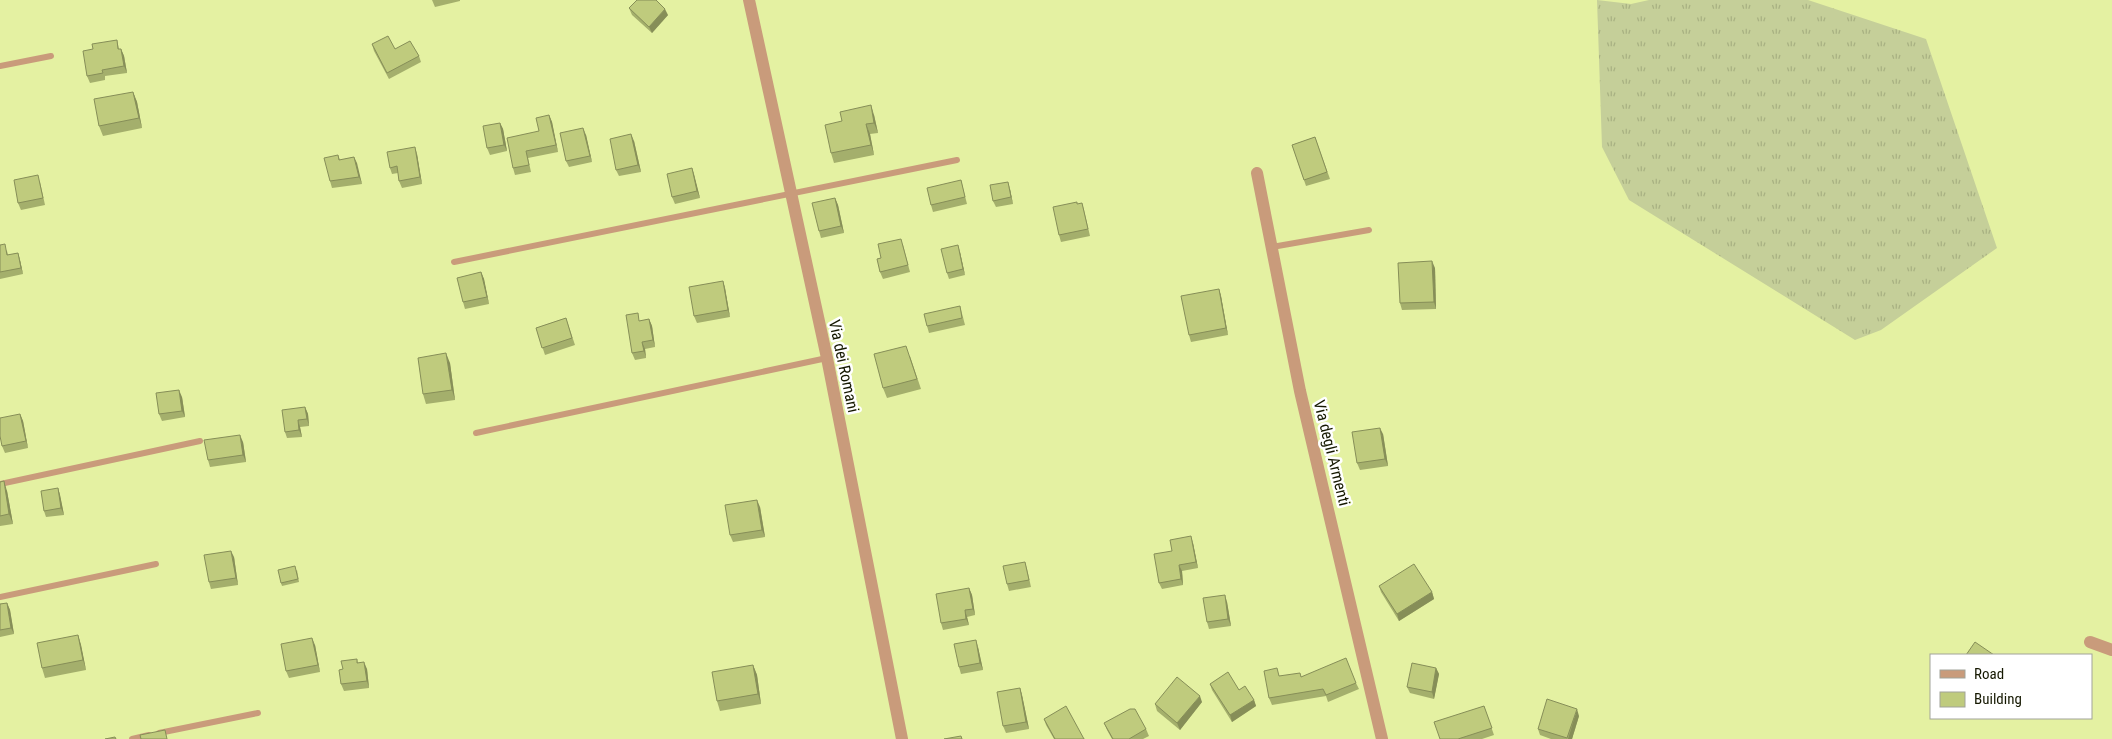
<svg xmlns="http://www.w3.org/2000/svg" width="2112" height="739" font-family="'Roboto Condensed',sans-serif">
  <style>
    .grass { fill: url(#grass-tufts) }
    .lines { fill: none; stroke-linecap: round; stroke-linejoin: round }
    .lane { stroke: #c99b7b; stroke-width: 6 }
    .street { stroke: #c99b7b; stroke-width: 12 }
    .wall { fill: #a4af6c }
    .shaded-wall { fill: #868e58 }
    .building { fill: #bfcb7d; stroke: #868e58 }
    .labels { text-anchor: middle; dominant-baseline: central; stroke-width: 5; stroke-linejoin: round; paint-order: stroke }
    .street-label { font-size: 16px; fill: #151800; stroke: #fff }
  </style>
  <defs>
    <pattern id="grass-tufts" width="24" height="20" patternUnits="userSpaceOnUse" patternTransform="scale(1.25)"><rect width="24" height="20" fill="#c5cf99"/><path d="M3 7l-1-3M5 7V3M7 7l1-3M15 17l-1-3M17 17v-4M19 17l1-3" fill="none" stroke="#a8b182"/></pattern>
  </defs>
  <rect width="100%" height="100%" fill="#e4f1a2"/>
  <path class="grass" d="M1597 0 1631 4 1649 0H1808L1926 39 1997 248 1881 330 1855 340 1629 200 1602 147Z"/>
  <g class="lines">
    <g class="lane">
      <path d="M0 66 51 56"/>
      <path d="M1272 247 1369 230"/>
      <path d="M454 262 957 160"/>
      <path d="M476 433 827 358"/>
      <path d="M0 484 200 441"/>
      <path d="M0 597 156 564"/>
      <path d="M159 733 258 713"/>
      <path d="M132 739 149 735"/>
    </g>
    <g class="street">
      <path d="M749 0 827 358 902 739"/>
      <path d="M1257 173 1300 391 1382 739"/>
      <path d="M2090 642 2112 650"/>
    </g>
  </g>
  <g class="wall">
    <path d="M432 0H460V1L435 7Z"/>
    <path d="M629 8 668 15 652 33 632 15Z"/>
    <path d="M117 40 119 49H121L124 56 127 73 105 76V80L90 83 87 76 93 49Z"/>
    <path d="M372 44 395 49 419 56 421 62 389 79 374 51Z"/>
    <path d="M133 92 137 102 142 128 103 136 99 126Z"/>
    <path d="M549 115 552 122 558 152 528 158 531 172 515 175 513 168 539 131Z"/>
    <path d="M874 115 878 133 870 134 874 155 834 163 831 153Z"/>
    <path d="M500 123 503 129 507 151 490 155 487 148Z"/>
    <path d="M586 135 592 162 569 167 566 161Z"/>
    <path d="M1315 137 1330 179 1306 186 1292 145Z"/>
    <path d="M634 141 641 172 619 176 616 170Z"/>
    <path d="M417 154 422 184 402 188 399 181 398 173 392 174 390 168Z"/>
    <path d="M338 155 340 160 354 157 362 184 332 188 330 181Z"/>
    <path d="M692 168 700 198 675 204 672 197Z"/>
    <path d="M961 180 967 204 933 212 931 205Z"/>
    <path d="M40 182 45 205 21 210 18 203Z"/>
    <path d="M1010 189 1013 204 996 207 993 201Z"/>
    <path d="M835 198 838 205 844 233 821 238 819 231Z"/>
    <path d="M1082 203 1084 210 1090 236 1061 242 1059 235Z"/>
    <path d="M0 245 7 251 8 255 18 253 20 260 23 274 0 279Z"/>
    <path d="M903 245 910 272 883 279 880 272 881 258Z"/>
    <path d="M960 252 965 275 949 279 947 273Z"/>
    <path d="M1435 268 1436 309 1402 310 1400 303Z"/>
    <path d="M481 272 484 279 489 304 465 309 463 302Z"/>
    <path d="M723 281 725 288 730 317 697 323 694 316Z"/>
    <path d="M1219 289 1221 296 1228 335 1191 342 1189 335Z"/>
    <path d="M960 306 965 325 929 333 927 326Z"/>
    <path d="M566 318 575 345 545 355 536 328Z"/>
    <path d="M649 319 652 326 655 347 645 349 646 358 635 360 632 353 640 321Z"/>
    <path d="M910 356 921 389 887 398 883 388Z"/>
    <path d="M450 363 455 400 426 404 423 394Z"/>
    <path d="M182 397 185 417 162 421 159 414Z"/>
    <path d="M305 407 308 414 309 426 300 427 302 437 287 438 285 432Z"/>
    <path d="M20 414 23 421 28 448 5 453 2 446Z"/>
    <path d="M1383 434 1388 466 1360 470 1357 463Z"/>
    <path d="M243 442 246 462 210 467 208 460Z"/>
    <path d="M0 482 7 491 13 524 0 526Z"/>
    <path d="M58 488 60 495 64 515 46 517 44 511Z"/>
    <path d="M760 507 765 537 733 542 730 535Z"/>
    <path d="M1193 543 1198 568 1182 571 1183 585 1162 589 1159 583 1172 551Z"/>
    <path d="M234 557 238 585 211 589 209 582Z"/>
    <path d="M1025 562 1027 569 1031 587 1009 591 1007 584Z"/>
    <path d="M297 570 299 582 282 586 281 583Z"/>
    <path d="M1379 586 1432 592 1434 599 1399 621 1381 592Z"/>
    <path d="M969 588 972 595 975 615 967 617 969 625 943 630 941 623Z"/>
    <path d="M1227 602 1231 626 1209 629 1207 622Z"/>
    <path d="M7 603 10 610 14 634 0 637V604Z"/>
    <path d="M78 635 81 645 86 670 45 678 42 668Z"/>
    <path d="M315 645 320 672 289 678 286 671Z"/>
    <path d="M978 647 983 670 961 674 959 667Z"/>
    <path d="M357 659 358 663 367 669 369 688 344 691 341 684 343 669Z"/>
    <path d="M753 665 757 675 761 704 720 711 717 701Z"/>
    <path d="M1436 668 1439 674 1434 699 1410 693 1407 687Z"/>
    <path d="M1280 676 1302 677 1356 683 1359 689 1328 702 1326 696 1272 705 1269 698Z"/>
    <path d="M1210 684 1239 690 1254 700 1256 706 1232 722 1212 690Z"/>
    <path d="M1020 688 1022 695 1029 729 1006 733 1003 726Z"/>
    <path d="M1202 702 1180 730 1157 711 1155 704Z"/>
    <path d="M1484 706 1494 735 1482 739H1440Z"/>
    <path d="M1579 716 1572 739H1551L1540 735 1538 729Z"/>
    <path d="M1044 719 1085 739H1054L1046 725Z"/>
    <path d="M1104 723 1146 729 1149 736 1143 739H1112L1107 730Z"/>
  </g>
  <g class="shaded-wall">
    <path d="M665 9 668 15 652 33 649 27Z"/>
    <path d="M121 49 124 56 127 73 124 66Z"/>
    <path d="M133 92 137 102 142 128 139 118Z"/>
    <path d="M871 105 874 115 878 133 874 123Z"/>
    <path d="M549 115 552 122 558 152 556 145Z"/>
    <path d="M500 123 503 129 507 151 504 145Z"/>
    <path d="M866 124 870 134 874 155 871 145Z"/>
    <path d="M583 128 586 135 592 162 590 156Z"/>
    <path d="M631 134 634 141 641 172 638 165Z"/>
    <path d="M415 147 417 154 422 184 420 177Z"/>
    <path d="M354 157 357 163 362 184 359 177Z"/>
    <path d="M692 168 694 174 700 198 697 191Z"/>
    <path d="M1008 182 1010 189 1013 204 1011 197Z"/>
    <path d="M835 198 838 205 844 233 841 226Z"/>
    <path d="M958 245 960 252 965 275 963 269Z"/>
    <path d="M18 253 20 260 23 274 21 268Z"/>
    <path d="M1432 261 1435 268 1436 309 1434 302Z"/>
    <path d="M481 272 484 279 489 304 487 297Z"/>
    <path d="M723 281 725 288 730 317 728 310Z"/>
    <path d="M1219 289 1221 296 1228 335 1226 328Z"/>
    <path d="M649 319 652 326 655 347 653 340Z"/>
    <path d="M642 342 645 349 646 358 644 351Z"/>
    <path d="M446 353 450 363 455 400 452 390Z"/>
    <path d="M179 390 182 397 185 417 182 411Z"/>
    <path d="M305 407 308 414 309 426 307 419Z"/>
    <path d="M20 414 23 421 28 448 26 441Z"/>
    <path d="M298 420 300 427 302 437 299 430Z"/>
    <path d="M1380 428 1383 434 1388 466 1385 459Z"/>
    <path d="M240 435 243 442 246 462 243 455Z"/>
    <path d="M4 481 7 491 13 524 9 514Z"/>
    <path d="M58 488 60 495 64 515 61 508Z"/>
    <path d="M757 500 760 507 765 537 762 530Z"/>
    <path d="M1191 536 1193 543 1198 568 1196 562Z"/>
    <path d="M231 551 234 557 238 585 236 578Z"/>
    <path d="M1179 565 1182 571 1183 585 1181 579Z"/>
    <path d="M969 588 972 595 975 615 973 609Z"/>
    <path d="M1432 592 1434 599 1399 621 1397 614Z"/>
    <path d="M1225 595 1227 602 1231 626 1228 619Z"/>
    <path d="M7 603 10 610 14 634 11 628Z"/>
    <path d="M965 610 967 617 969 625 966 619Z"/>
    <path d="M78 635 81 645 86 670 83 660Z"/>
    <path d="M312 638 315 645 320 672 318 665Z"/>
    <path d="M976 640 978 647 983 670 980 663Z"/>
    <path d="M364 662 367 669 369 688 367 681Z"/>
    <path d="M753 665 757 675 761 704 758 694Z"/>
    <path d="M1436 668 1439 674 1434 699 1432 692Z"/>
    <path d="M1020 688 1022 695 1029 729 1026 722Z"/>
    <path d="M1200 696 1202 702 1180 730 1177 723Z"/>
    <path d="M1254 700 1256 706 1232 722 1230 715Z"/>
    <path d="M1577 709 1579 716 1572 739H1568Z"/>
  </g>
  <g class="building">
    <path d="M637 0H656L665 9 649 27 629 8Z"/>
    <path d="M388 36 395 49 410 41 419 56 387 73 372 44Z"/>
    <path d="M117 40 118 49H121L124 66 102 70 103 73 87 76 83 51 93 49 92 44Z"/>
    <path d="M133 92 139 118 99 126 94 99Z"/>
    <path d="M871 105 874 123 866 124 871 145 831 153 825 125 842 121 840 112Z"/>
    <path d="M549 115 556 145 526 151 529 165 513 168 507 138 539 131 536 118Z"/>
    <path d="M500 123 504 145 487 148 483 126Z"/>
    <path d="M583 128 590 156 566 161 560 133Z"/>
    <path d="M631 134 638 165 616 170 610 139Z"/>
    <path d="M1315 137 1327 172 1304 180 1292 145Z"/>
    <path d="M415 147 420 177 399 181 397 166 390 168 387 152Z"/>
    <path d="M338 155 339 160 354 157 359 177 330 181 324 158Z"/>
    <path d="M692 168 697 191 672 197 667 174Z"/>
    <path d="M38 175 43 198 18 203 14 180Z"/>
    <path d="M961 180 965 197 931 205 927 188Z"/>
    <path d="M1008 182 1011 197 993 201 990 185Z"/>
    <path d="M835 198 841 226 819 231 812 203Z"/>
    <path d="M1077 202V204L1082 203 1088 229 1059 235 1053 207Z"/>
    <path d="M901 239 908 265 880 272 877 259 881 258 878 244Z"/>
    <path d="M5 244 7 255 18 253 21 268 0 272V245Z"/>
    <path d="M958 245 963 269 947 273 941 249Z"/>
    <path d="M1432 261 1434 302 1400 303 1398 263Z"/>
    <path d="M481 272 487 297 463 302 457 278Z"/>
    <path d="M723 281 728 310 694 316 689 287Z"/>
    <path d="M1219 289 1226 328 1189 335 1181 296Z"/>
    <path d="M960 306 962 318 927 326 924 314Z"/>
    <path d="M638 313 639 321 649 319 653 340 642 342 644 351 632 353 626 315Z"/>
    <path d="M566 318 572 338 542 348 536 328Z"/>
    <path d="M906 346 917 379 883 388 874 354Z"/>
    <path d="M446 353 452 390 423 394 418 358Z"/>
    <path d="M179 390 182 411 159 414 156 393Z"/>
    <path d="M305 407 307 419 298 420 299 430 285 432 282 410Z"/>
    <path d="M20 414 26 441 2 446 0 436V418Z"/>
    <path d="M1380 428 1385 459 1357 463 1352 432Z"/>
    <path d="M240 435 243 455 208 460 204 440Z"/>
    <path d="M4 481 9 514 0 516V482Z"/>
    <path d="M58 488 61 508 44 511 41 491Z"/>
    <path d="M757 500 762 530 730 535 725 505Z"/>
    <path d="M1191 536 1196 562 1179 565 1181 579 1159 583 1154 554 1172 551 1170 540Z"/>
    <path d="M231 551 236 578 209 582 204 555Z"/>
    <path d="M1025 562 1029 580 1007 584 1003 566Z"/>
    <path d="M1414 564 1432 592 1397 614 1379 586Z"/>
    <path d="M295 566 298 579 281 583 278 570Z"/>
    <path d="M969 588 973 609 965 610 966 619 941 623 936 594Z"/>
    <path d="M1225 595 1228 619 1207 622 1203 598Z"/>
    <path d="M7 603 11 628 0 630V604Z"/>
    <path d="M78 635 83 660 42 668 37 643Z"/>
    <path d="M312 638 318 665 286 671 281 644Z"/>
    <path d="M976 640 980 663 959 667 954 644Z"/>
    <path d="M1975 642 1994 655H1966Z"/>
    <path d="M1346 658 1356 683 1326 695 1323 689 1269 698 1264 671 1277 668 1279 676 1300 673 1301 677Z"/>
    <path d="M357 659V663L364 662 367 681 341 684 339 670 343 669 341 661Z"/>
    <path d="M1412 663 1436 668 1432 692 1407 687Z"/>
    <path d="M753 665 758 694 717 701 712 672Z"/>
    <path d="M1228 672 1239 690 1245 686 1254 700 1230 715 1210 684Z"/>
    <path d="M1177 677 1200 696 1177 723 1155 704Z"/>
    <path d="M1020 688 1026 722 1003 726 997 692Z"/>
    <path d="M1547 699 1577 709 1567 738 1538 729Z"/>
    <path d="M1066 706 1084 739H1055L1044 719Z"/>
    <path d="M1484 706 1492 728 1458 739H1440L1434 722Z"/>
    <path d="M1130 709H1135L1146 729 1129 739H1113L1104 723Z"/>
    <path d="M165 730 167 739H141L140 735Z"/>
    <path d="M961 736 962 739H944Z"/>
    <path d="M115 737 116 739H105Z"/>
  </g>
  <g class="labels">
    <g class="street-label">
      <text transform="translate(844 366) rotate(78)">Via dei Romani</text>
      <text transform="translate(1332 453) rotate(76)">Via degli Armenti</text>
    </g>
  </g>
  <rect x="1930" y="654" width="162" height="65" fill="#ffffff" stroke="#a1a399"/>
  <rect x="1940" y="670" width="25" height="8" fill="#c99b7b" stroke="#a1a399"/>
  <text x="1974" y="679" font-size="15" fill="#151800">Road</text>
  <rect x="1940" y="692" width="25" height="15" fill="#bfcb7d" stroke="#a1a399"/>
  <text x="1974" y="704" font-size="15" fill="#151800">Building</text>
</svg>
